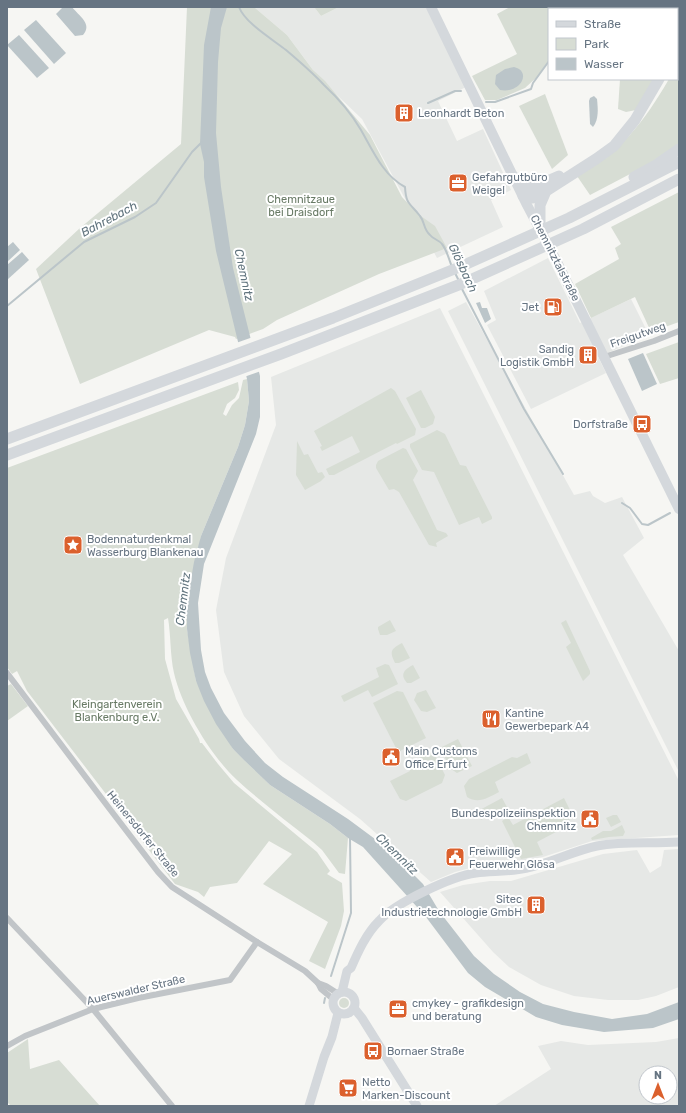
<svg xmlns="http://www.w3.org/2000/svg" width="686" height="1113" font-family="Rubik,sans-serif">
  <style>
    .built { fill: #e6e8e6; fill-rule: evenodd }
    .green { fill: #d7ddd4 }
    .water { fill: #bbc5c9 }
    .pier { fill: #f6f6f3 }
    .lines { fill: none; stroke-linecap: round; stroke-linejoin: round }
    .stream { stroke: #bbc5c9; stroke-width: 2 }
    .minor { stroke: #c1c5c8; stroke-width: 6 }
    .secondary { stroke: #d4d8dc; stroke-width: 9 }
    .primary { stroke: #d4d8dc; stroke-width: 10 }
    .motorway { stroke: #d4d8dc; stroke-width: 11 }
    .labels { text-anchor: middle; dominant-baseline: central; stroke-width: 4; stroke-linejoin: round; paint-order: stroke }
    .poi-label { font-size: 11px; fill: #667482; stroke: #fff; text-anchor: start }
    .park-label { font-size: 11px; fill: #687a65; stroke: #fff }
    .street-label { font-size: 11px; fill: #667482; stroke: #fff }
    .water-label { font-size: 12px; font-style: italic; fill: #62757f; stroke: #fff }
  </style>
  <rect width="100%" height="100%" fill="#f6f6f3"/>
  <g class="built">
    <path d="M254 7H314L321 16 339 7H427L466 87 438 101 457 141 483 129 511 190 491 200 503 227 437 258 362 119 319 78 287 35Z"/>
    <path d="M548 258 580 323 631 299 649 335 598 357 606 373 531 409 487 325 496 320 484 291Z"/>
    <path d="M466 302 574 495 590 491 593 496 605 503 622 497 644 538 623 555 679 651V772L448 311Z"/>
    <path d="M440 308 679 781V835L592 841 543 857 511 863 485 864 455 872 431 882 360 819 279 759 244 716 224 672 216 610 226 558 276 425 271 377Z"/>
    <path d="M679 849V987L656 996 638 1000H608L574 996 541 985 509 967 493 952 440 892 463 885 490 881H511L603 854 637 850 650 873 661 866 664 850Z"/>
    <path d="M679 1038V1106H494L551 1069 538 1046 561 1041 588 1045 656 1042ZM646 1073H670V1097H646Z"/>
  </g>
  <g class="green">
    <path d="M187 7H254L287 35 313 70 325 81 370 135 402 197 418 214 435 226 447 248 379 274 277 320 263 329 236 339 235 337 209 330 80 384 36 269 80 228 181 144Z"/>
    <path d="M314 7H339L321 16Z"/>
    <path d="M510 7H582V9H549V60L537 77 525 88 497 100H485L472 76 517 54 497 14Z"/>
    <path d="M588 7H626L623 9H588Z"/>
    <path d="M639 7H679V41L677 44V9H637Z"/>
    <path d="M679 63V144L653 162 590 195 577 176C621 152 644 122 669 79H677V66Z"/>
    <path d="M620 79H654L636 110 626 112 618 109Z"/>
    <path d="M545 94 568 155 552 169 519 106Z"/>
    <path d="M679 192V322L651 332 635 297 591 318 575 284 619 259 615 248 621 244 611 227Z"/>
    <path d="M679 342V378L660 384 646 354Z"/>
    <path d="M247 379 249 401 245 425 238 447 201 536 187 629 196 681 233 749 270 785 330 824 348 838 345 874 339 873 322 850 313 842C288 822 261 802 237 780 211 756 182 708 174 673 170 655 171 636 168 618L164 620 165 659 176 699 199 739 200 743H202L218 764 234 783 317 852 330 871 327 874 342 883 344 911 341 926 325 969 309 961 328 922 263 884 292 854 269 841 237 883 210 887 204 897 198 892 175 884 27 691 17 671 12 674 7 667V468L238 382 239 390 235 398 227 404 223 414 226 416 232 405 239 398 243 380Z"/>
    <path d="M391 388 395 391 416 429 415 435 397 444 396 443 334 475H329L326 469 360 452 352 436 322 451 320 447 322 446 314 431Z"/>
    <path d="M421 390 435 417 433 424 425 428H421L406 398Z"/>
    <path d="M437 430 445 434 460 465 466 466 492 517V519L482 524 479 517 459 525 434 472 422 470 410 447V444Z"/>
    <path d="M297 441 304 455 308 454 318 473 322 472 325 477 321 481 305 490 296 475Z"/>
    <path d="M403 448 406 449 418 471 413 480 437 530 446 533 448 536 436 543 437 547 429 545 399 492 394 489 389 490 376 468V465L378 461Z"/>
    <path d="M390 620 396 631 387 635H380L378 629V627Z"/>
    <path d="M566 620 590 671V674L583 681 566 647 571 643 561 623Z"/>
    <path d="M402 643 410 658 399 663H395C389 651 391 649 402 643Z"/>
    <path d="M385 664 389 665 398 684 372 697 368 690 344 702 341 696 379 677 376 668Z"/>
    <path d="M413 665 420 678 411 683H407C399 674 405 669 413 665Z"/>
    <path d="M11 684 28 706 7 721V686Z"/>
    <path d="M426 690 436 708 427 712 421 711 414 700 417 693Z"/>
    <path d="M397 691 403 692 426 738 398 752 373 703Z"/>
    <path d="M458 739 472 766 457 773 451 769 440 748Z"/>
    <path d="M433 751 445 775 442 783 406 801 400 799 390 781 410 771 407 764Z"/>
    <path d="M527 753 531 763 495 782 499 792C488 798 478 804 467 797L464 786 469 779 512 757 517 758Z"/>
    <path d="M502 798 507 807 481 820 476 812Z"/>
    <path d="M564 798 573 816 569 818 571 824 537 842 543 855 521 859 502 821 508 817 513 825Z"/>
    <path d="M613 815H617L621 822 611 827 606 818Z"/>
    <path d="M622 825 625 832 623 836 609 837 592 840 591 838 603 831H611Z"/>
    <circle cx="344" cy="1003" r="5"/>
    <path d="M28 1039 30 1069 59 1060 100 1106H11L7 1102V1053Z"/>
  </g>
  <g class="water">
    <path d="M63 7H72C79 16 93 24 83 35L75 36 56 14Z"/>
    <path d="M211 7H227L221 28 218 62 216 133 221 187 233 268 260 376V417L256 434 204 564 198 603 201 650 205 672 211 688 224 713 245 741 265 763 283 777 348 819 375 839 404 865 423 884 439 911 474 956 494 974 520 992 543 1004 574 1012 612 1019 647 1014 679 1002V1019L653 1028 604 1032 562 1025 536 1017 485 987 468 973 426 917 363 847 348 838 330 824 270 785 245 761 233 749 216 724 204 701 196 681 190 653 187 629V602L194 562 201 536 238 447 245 425 249 401 247 379 216 251 204 177V162L200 144 204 45Z"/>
    <path d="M36 20 66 53 54 64 24 30Z"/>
    <path d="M19 35 49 68 37 78 7 45Z"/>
    <path d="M514 67C532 71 521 94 500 90L495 84 496 75 505 69Z"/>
    <path d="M594 96 597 99C598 109 599 119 593 127L590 124 589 101 590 98Z"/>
    <path d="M13 242 20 250 7 262V247Z"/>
    <path d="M22 252 29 260 7 280V265Z"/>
    <path d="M480 302 482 308H487L491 319 485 323 476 303Z"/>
    <path d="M643 353 657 384 642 391 628 359Z"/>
  </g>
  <path class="pier" d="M253 337 261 371 244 377 236 343Z"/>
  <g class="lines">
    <g class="stream">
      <path d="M239 7C245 23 272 39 286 50 299 61 312 72 324 85 338 98 351 113 361 130 373 151 383 175 405 187 406 205 410 203 420 216 425 222 423 229 430 235 433 239 439 240 442 244 447 250 449 260 452 267"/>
      <path d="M619 9 621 7"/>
      <path d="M486 102H495L531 89 533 83 549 61"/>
      <path d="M428 103 455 91H461"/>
      <path d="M455 273 459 281"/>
      <path d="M461 287 524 409 563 474"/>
      <path d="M7 306 84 242 135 217 156 203 192 152 202 142"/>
      <path d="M622 503 630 508 642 524 648 525 670 513"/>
      <path d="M331 976 351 913 350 838"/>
      <path d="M324 1003 325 998"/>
    </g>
    <g class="minor">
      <path d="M604 357 654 341 679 331"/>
      <path d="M7 673 109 808 158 872 172 887 257 942 305 971 318 983 321 989 333 999"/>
      <path d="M7 918 93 1009 172 1106"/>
      <path d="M318 983 326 986 337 993"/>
      <path d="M7 1046 25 1036 93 1009 138 998 230 980 257 942"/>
    </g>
    <g class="secondary">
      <circle cx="344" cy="1003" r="11"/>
      <path d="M342 992 347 971 351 968C358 952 366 934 379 921 395 903 452 876 476 873 493 871 510 872 527 868 551 863 573 851 597 846 624 841 652 844 679 842"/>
      <path d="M354 1008 362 1018 417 1106"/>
      <path d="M309 1106 324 1057 332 1037 338 1013"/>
    </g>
    <path class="primary" d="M431 7 527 205 558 264 679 509"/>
    <g class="motorway">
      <path d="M677 52 679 50"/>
      <path d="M513 176 522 184 534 187"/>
      <path d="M634 177 656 165 679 149"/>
      <path d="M546 191 533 198 523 196 529 189 559 176"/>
      <path d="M540 231V205L546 191 596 159 614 146 635 120 659 79"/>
      <path d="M7 439 333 318 462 266 569 218 679 162"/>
      <path d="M7 455 281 354 461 284 583 229 679 179"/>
    </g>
  </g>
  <defs>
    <g id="building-square" transform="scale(1)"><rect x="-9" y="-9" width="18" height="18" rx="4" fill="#db602d" stroke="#fff"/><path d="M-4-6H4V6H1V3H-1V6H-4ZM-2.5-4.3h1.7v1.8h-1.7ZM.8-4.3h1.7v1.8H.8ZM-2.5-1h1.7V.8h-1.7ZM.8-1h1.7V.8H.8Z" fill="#fff"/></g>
    <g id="office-square" transform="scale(1)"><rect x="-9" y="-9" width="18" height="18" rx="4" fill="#db602d" stroke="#fff"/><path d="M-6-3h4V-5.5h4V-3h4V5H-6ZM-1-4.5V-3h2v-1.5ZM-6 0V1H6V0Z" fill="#fff"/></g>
    <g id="fuel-square" transform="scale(1)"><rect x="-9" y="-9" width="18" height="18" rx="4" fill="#db602d" stroke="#fff"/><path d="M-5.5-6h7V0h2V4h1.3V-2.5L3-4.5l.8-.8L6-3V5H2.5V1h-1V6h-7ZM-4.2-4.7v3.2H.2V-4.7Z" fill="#fff"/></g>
    <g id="bus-square" transform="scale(1)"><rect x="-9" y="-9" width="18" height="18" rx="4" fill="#db602d" stroke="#fff"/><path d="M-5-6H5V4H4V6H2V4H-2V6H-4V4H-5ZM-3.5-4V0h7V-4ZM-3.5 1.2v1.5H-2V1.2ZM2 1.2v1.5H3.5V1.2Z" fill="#fff"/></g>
    <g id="sight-square" transform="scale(1)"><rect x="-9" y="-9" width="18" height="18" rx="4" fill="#db602d" stroke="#fff"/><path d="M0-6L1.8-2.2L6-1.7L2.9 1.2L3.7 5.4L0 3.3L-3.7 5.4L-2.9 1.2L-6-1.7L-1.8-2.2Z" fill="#fff"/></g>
    <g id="restaurant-square" transform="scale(1)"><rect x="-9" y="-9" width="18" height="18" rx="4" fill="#db602d" stroke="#fff"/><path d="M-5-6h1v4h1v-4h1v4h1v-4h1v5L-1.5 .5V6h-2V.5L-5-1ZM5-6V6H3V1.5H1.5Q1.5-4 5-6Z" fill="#fff"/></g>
    <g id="civic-square" transform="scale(1)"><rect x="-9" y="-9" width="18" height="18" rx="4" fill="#db602d" stroke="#fff"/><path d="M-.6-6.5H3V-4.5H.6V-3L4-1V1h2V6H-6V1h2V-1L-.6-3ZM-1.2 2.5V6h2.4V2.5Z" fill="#fff"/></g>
    <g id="supermarket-square" transform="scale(1)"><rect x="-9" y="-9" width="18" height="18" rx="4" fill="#db602d" stroke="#fff"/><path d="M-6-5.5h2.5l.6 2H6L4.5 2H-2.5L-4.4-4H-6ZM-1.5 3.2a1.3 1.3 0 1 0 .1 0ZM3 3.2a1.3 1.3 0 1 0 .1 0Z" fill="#fff"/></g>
  </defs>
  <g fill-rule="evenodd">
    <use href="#building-square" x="404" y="113"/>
    <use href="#office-square" x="458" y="183"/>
    <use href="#fuel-square" x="553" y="307"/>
    <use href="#building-square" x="588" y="355"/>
    <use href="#bus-square" x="642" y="424"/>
    <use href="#sight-square" x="73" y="545"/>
    <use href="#restaurant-square" x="491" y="719"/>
    <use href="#civic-square" x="391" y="757"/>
    <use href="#civic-square" x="590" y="819"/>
    <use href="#civic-square" x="455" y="857"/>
    <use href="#building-square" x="536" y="905"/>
    <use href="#office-square" x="398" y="1009"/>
    <use href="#bus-square" x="373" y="1051"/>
    <use href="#supermarket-square" x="348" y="1088"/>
  </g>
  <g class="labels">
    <g class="poi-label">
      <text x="418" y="113">Leonhardt Beton</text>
      <text x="472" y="177">Gefahrgutbüro<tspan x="472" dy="13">Weigel</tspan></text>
      <text x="539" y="307" text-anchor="end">Jet</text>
      <text x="574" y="349" text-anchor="end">Sandig<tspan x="574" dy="13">Logistik GmbH</tspan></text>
      <text x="628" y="424" text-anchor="end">Dorfstraße</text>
      <text x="87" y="539">Bodennaturdenkmal<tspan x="87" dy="13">Wasserburg Blankenau</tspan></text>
      <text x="505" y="713">Kantine<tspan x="505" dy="13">Gewerbepark A4</tspan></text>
      <text x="405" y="751">Main Customs<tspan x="405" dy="13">Office Erfurt</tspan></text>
      <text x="576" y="813" text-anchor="end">Bundespolizeiinspektion<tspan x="576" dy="13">Chemnitz</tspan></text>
      <text x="469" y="851">Freiwillige<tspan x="469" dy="13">Feuerwehr Glösa</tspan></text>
      <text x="522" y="899" text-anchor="end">Sitec<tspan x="522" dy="13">Industrietechnologie GmbH</tspan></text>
      <text x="412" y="1003">cmykey - grafikdesign<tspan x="412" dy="13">und beratung</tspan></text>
      <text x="387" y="1051">Bornaer Straße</text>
      <text x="362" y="1082">Netto<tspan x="362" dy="13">Marken-Discount</tspan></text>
    </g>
    <g class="park-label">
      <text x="301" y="199">Chemnitzaue<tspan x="301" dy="13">bei Draisdorf</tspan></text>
      <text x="117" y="704">Kleingartenverein<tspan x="117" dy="13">Blankenburg e.V.</tspan></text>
    </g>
    <g class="street-label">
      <text transform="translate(555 258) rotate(63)">Chemnitztalstraße</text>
      <text transform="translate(638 335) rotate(-19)">Freigutweg</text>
      <text transform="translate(143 834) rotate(51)">Heinersdorfer Straße</text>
      <text transform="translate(136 990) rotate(-13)">Auerswalder Straße</text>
    </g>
    <g class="water-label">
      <text transform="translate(109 219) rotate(-28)">Bahrebach</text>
      <text transform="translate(463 268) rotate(65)">Glösbach</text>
      <text transform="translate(244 275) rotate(78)">Chemnitz</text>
      <text transform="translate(183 599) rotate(-83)">Chemnitz</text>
      <text transform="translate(397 854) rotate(44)">Chemnitz</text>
    </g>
  </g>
  <rect width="686" height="1113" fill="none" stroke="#667482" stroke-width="16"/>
  <rect x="548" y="8" width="130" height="72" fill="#ffffff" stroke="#c2c7cd"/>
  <rect x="556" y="21" width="20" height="6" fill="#d4d8dc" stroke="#c2c7cd"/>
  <text x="584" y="28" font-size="12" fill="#667482">Straße</text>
  <rect x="556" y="38" width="20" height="12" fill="#d7ddd4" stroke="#c2c7cd"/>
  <text x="584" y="48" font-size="12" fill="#667482">Park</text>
  <rect x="556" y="58" width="20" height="12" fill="#bbc5c9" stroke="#c2c7cd"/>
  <text x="584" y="68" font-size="12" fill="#667482">Wasser</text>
  <g transform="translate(658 1085)"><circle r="19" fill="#ffffff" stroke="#c2c7cd"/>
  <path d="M0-3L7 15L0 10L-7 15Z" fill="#db602d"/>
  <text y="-6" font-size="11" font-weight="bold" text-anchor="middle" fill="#667482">N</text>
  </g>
</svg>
